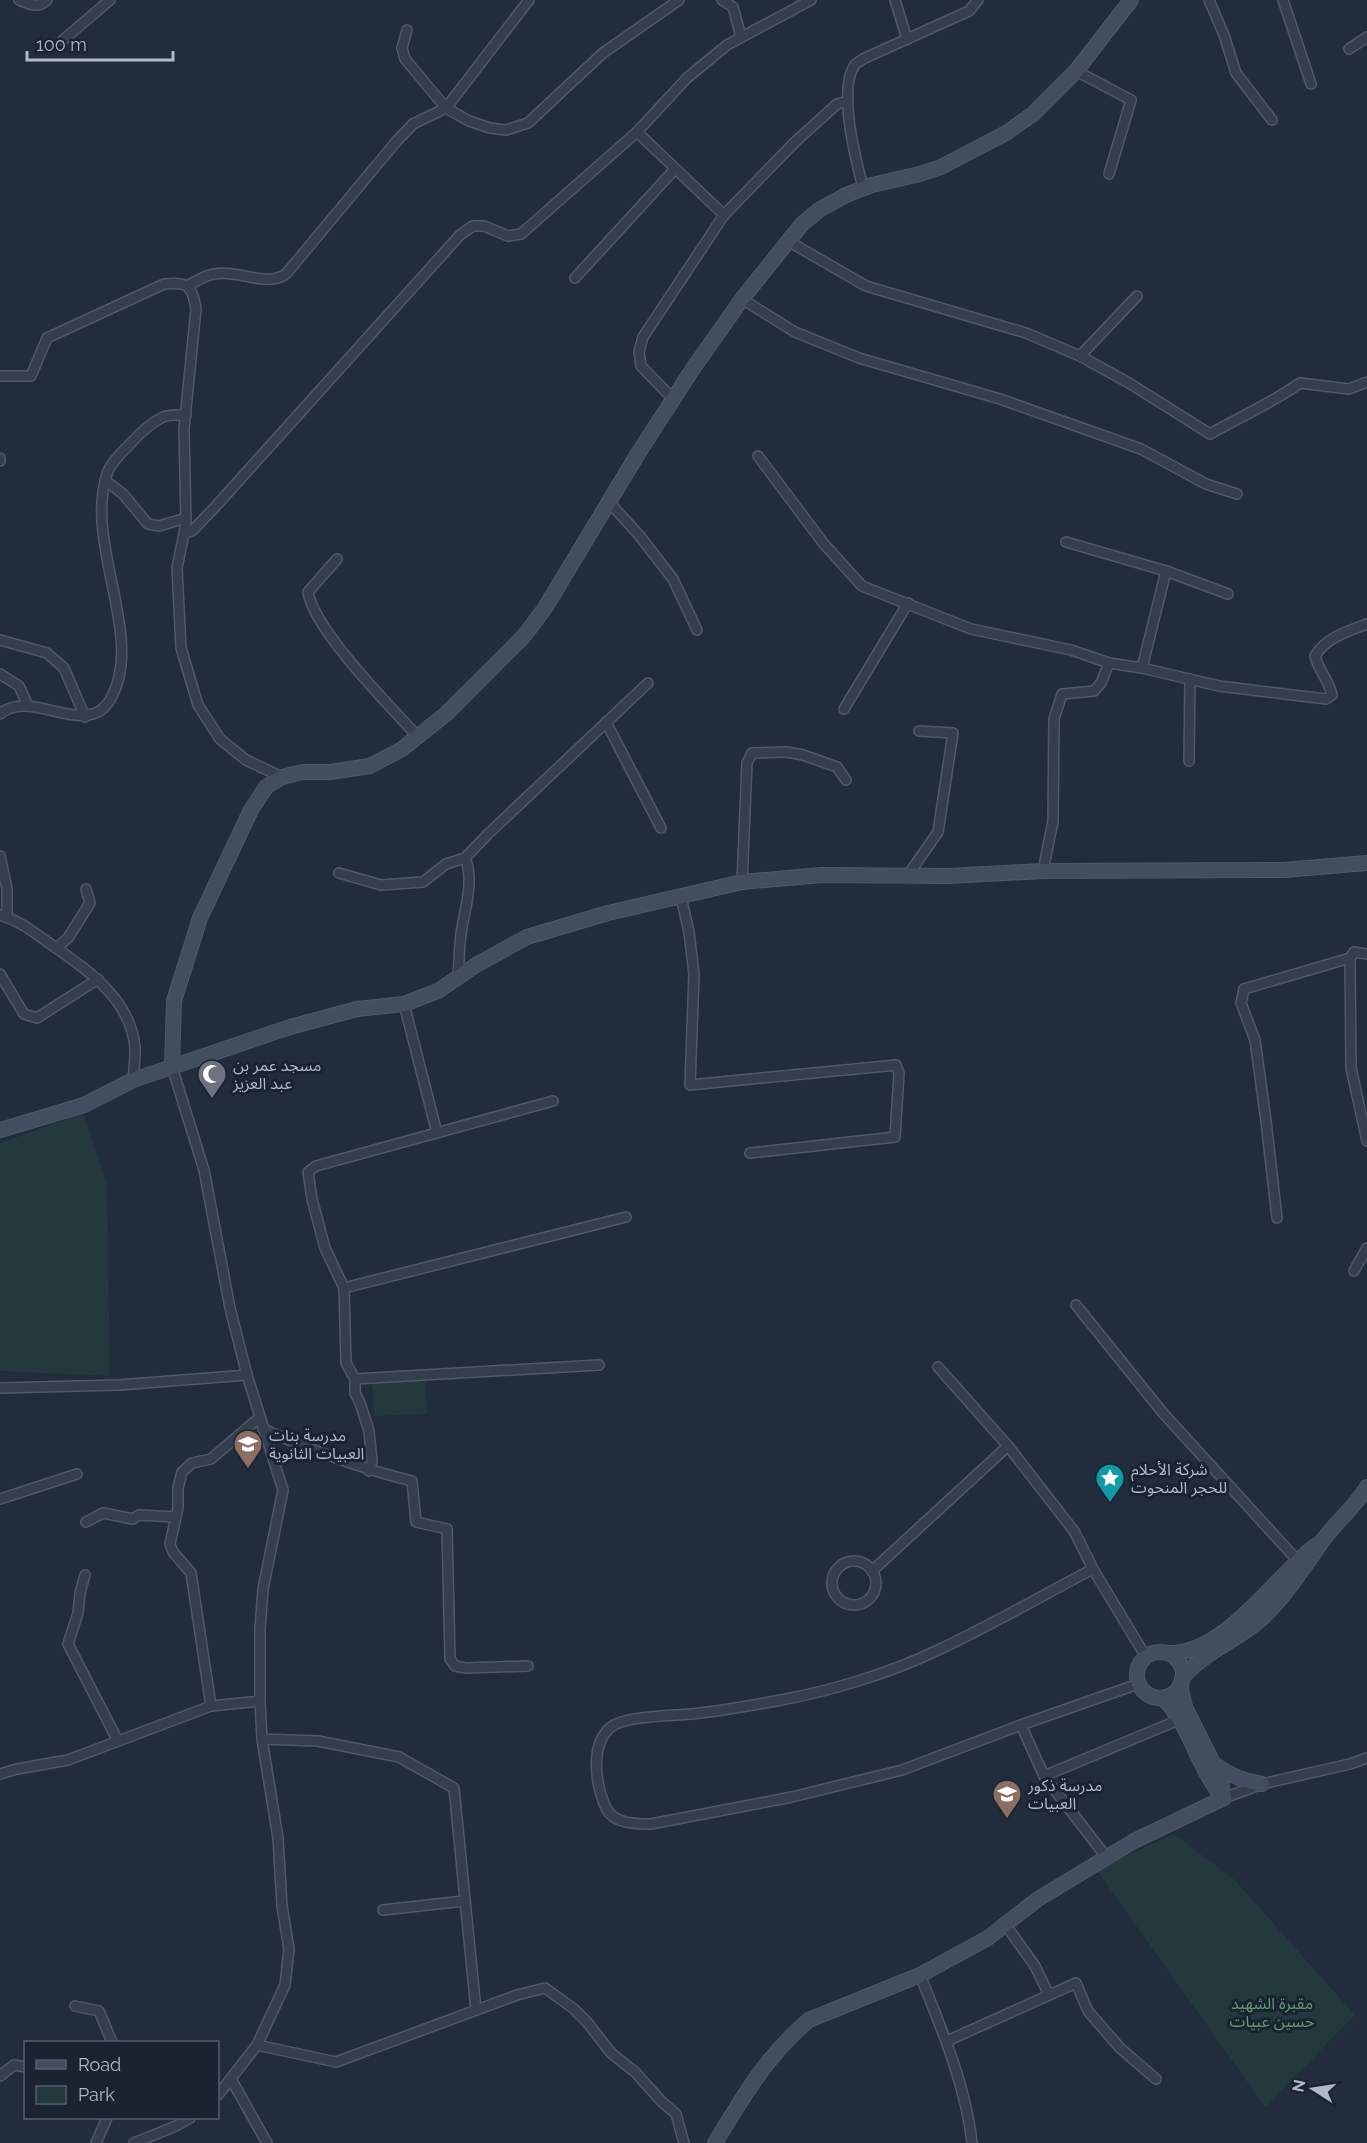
<svg xmlns="http://www.w3.org/2000/svg" width="1367" height="2143" font-family="Raleway,'Noto Sans Arabic',sans-serif">
  <style>
    .green { fill: #23393d }
    .lines { fill: none; stroke-linecap: round; stroke-linejoin: round }
    .street-casing { stroke: #505966; stroke-width: 12 }
    .secondary-casing { stroke: #505966; stroke-width: 16 }
    .street { stroke: #353e4c; stroke-width: 9 }
    .secondary { stroke: #424d5f; stroke-width: 14 }
    .labels { text-anchor: middle; dominant-baseline: central; stroke-width: 6; stroke-linejoin: round; paint-order: stroke }
    .poi-label { font-size: 16px; fill: #b0b9c8; stroke: #1a2330; text-anchor: start }
    .park-label { font-size: 16px; fill: #659a72; stroke: #1a2330 }
  </style>
  <rect width="100%" height="100%" fill="#212c3c"/>
  <g class="green">
    <path d="M83 1113 107 1185 110 1376 0 1371V1143Z"/>
    <path d="M425 1377 427 1414 374 1416 372 1382Z"/>
    <path d="M1174 1834 1235 1880 1355 2015 1265 2107 1096 1869Z"/>
  </g>
  <g class="lines">
    <g class="street-casing">
      <g id="street">
        <path d="M19 0C29 4 38 9 47 0"/>
        <path d="M722 0 733 7 741 37"/>
        <path d="M895 0 907 39"/>
        <path d="M1209 0 1224 35 1236 73 1272 120"/>
        <path d="M1283 0 1311 84"/>
        <path d="M407 30 402 48 405 59 446 108 469 121 490 128 506 130 528 123 603 53 679 0"/>
        <path d="M63 40 110 0"/>
        <path d="M1349 49 1367 37"/>
        <path d="M1076 71 1131 100 1109 174"/>
        <path d="M637 132 724 215"/>
        <path d="M863 188C856 160 838 92 854 66 856 63 862 60 865 58L969 11 978 0"/>
        <path d="M788 241 866 286 1026 333 1080 356 1129 383 1210 434C1240 417 1272 403 1300 383L1349 389 1367 382"/>
        <path d="M575 278 675 169"/>
        <path d="M187 286C195 282 205 275 214 274 237 269 266 288 286 274L395 143 413 124 446 108 529 0"/>
        <path d="M742 299 795 332 859 358 1000 399 1141 449 1206 484 1237 494"/>
        <path d="M1080 356 1137 296"/>
        <path d="M0 376H31L47 338 164 284C188 282 192 285 196 309L184 429 186 523 177 568 181 648 198 705 220 739 246 760 282 777"/>
        <path d="M673 399 641 366 639 352 643 337 724 215 795 142 837 104 848 101"/>
        <path d="M758 456 824 544 862 586 971 629 1071 650 1109 663 1142 668 1219 686 1326 699 1332 695C1328 678 1319 672 1315 656 1325 638 1348 631 1367 624"/>
        <path d="M0 458V461"/>
        <path d="M106 481 123 494 148 524 159 526 186 518"/>
        <path d="M609 502 639 535 673 579 697 630"/>
        <path d="M184 534 193 530 216 506 460 235 473 226H484L508 236 521 234 637 132 687 78 727 45 811 0"/>
        <path d="M1066 542 1166 571 1228 594"/>
        <path d="M337 559 308 592C314 630 390 706 418 737"/>
        <path d="M0 640 47 653 64 668 85 717"/>
        <path d="M1142 668 1166 571"/>
        <path d="M0 674 19 686 28 706"/>
        <path d="M844 709 908 603"/>
        <path d="M0 714C31 687 86 740 110 700 147 637 82 543 108 471 113 460 123 451 131 443 140 433 151 423 163 417 169 414 179 415 186 415"/>
        <path d="M606 722 661 828"/>
        <path d="M1189 761 1190 679"/>
        <path d="M0 856 7 889V917"/>
        <path d="M1043 871 1053 821 1054 719 1062 694 1094 691 1101 683 1109 663"/>
        <path d="M339 873 381 885 423 882 446 864 465 858 488 834 648 683"/>
        <path d="M908 875 938 832 953 733 919 731"/>
        <path d="M742 882 747 763 752 753 787 752 803 755 837 767 846 780"/>
        <path d="M681 897 689 932 694 974 690 1085 896 1065 899 1073 895 1137 750 1153"/>
        <path d="M0 915C21 921 37 935 55 947 90 972 131 1000 135 1048 135 1058 134 1070 133 1080"/>
        <path d="M56 948 68 938 90 903 86 889"/>
        <path d="M1350 958 1351 1068 1367 1141"/>
        <path d="M0 974 24 1014 37 1018 98 979"/>
        <path d="M458 978C459 964 459 949 461 934 464 911 475 881 465 858"/>
        <path d="M404 1004 437 1133"/>
        <path d="M172 1067 204 1170 230 1308 247 1375 283 1490 263 1589 260 1629V1701L262 1739 278 1838 282 1906 289 1949 285 1985 257 2045 218 2095"/>
        <path d="M1277 1218 1266 1121 1255 1040 1241 1003 1244 989 1350 958 1354 952 1367 954"/>
        <path d="M1354 1271 1367 1248"/>
        <path d="M344 1288 626 1217"/>
        <path d="M1076 1305 1163 1413 1297 1560"/>
        <path d="M938 1367 1008 1446 1074 1531 1093 1569 1146 1657"/>
        <path d="M355 1379 599 1365"/>
        <path d="M0 1388 119 1385 247 1375"/>
        <path d="M263 1429C313 1451 359 1468 412 1481L416 1522 447 1529 450 1659 455 1666 466 1668 528 1666"/>
        <path d="M369 1471 372 1461 369 1431 360 1403 355 1393V1379L346 1363 344 1288 325 1248 312 1199 308 1172 316 1166 553 1101"/>
        <path d="M0 1499 77 1474"/>
        <path d="M86 1522 103 1513 133 1519 139 1515 176 1517"/>
        <circle cx="854" cy="1583" r="22"/>
        <path d="M1093 1569C1041 1596 990 1626 936 1651 890 1673 831 1691 781 1700 754 1705 727 1710 700 1713 680 1716 625 1715 611 1727 589 1745 596 1786 606 1808 614 1824 635 1824 651 1824L792 1797 902 1770 1021 1725 1138 1684"/>
        <path d="M872 1571 1008 1446"/>
        <path d="M85 1575 80 1593 78 1613 68 1644 118 1741"/>
        <path d="M211 1706 191 1573 173 1552 170 1544 178 1508V1488L182 1472 192 1463 211 1459 260 1417"/>
        <path d="M1021 1725 1044 1776 1107 1858"/>
        <path d="M262 1739 318 1741 399 1757 454 1788 476 2010"/>
        <path d="M0 1774 17 1769 68 1760 211 1706 260 1701"/>
        <path d="M1044 1776 1181 1719"/>
        <path d="M1224 1798 1262 1784 1350 1764 1367 1758"/>
        <path d="M383 1910 464 1901"/>
        <path d="M1005 1924 1035 1966 1049 1995"/>
        <path d="M920 1975C941 2027 966 2086 972 2143"/>
        <path d="M75 2006 99 2011 112 2042"/>
        <path d="M947 2041 1076 1983 1088 2011 1120 2048 1156 2079"/>
        <path d="M257 2045 336 2062 517 1995 545 1988 574 2009 587 2022 611 2053 635 2072 661 2101 676 2114 684 2143"/>
        <path d="M0 2076 14 2065 26 2067"/>
        <path d="M231 2079 267 2143"/>
        <path d="M96 2143 107 2118"/>
        <path d="M134 2143 176 2126 190 2118"/>
      </g>
    </g>
    <g class="secondary-casing">
      <g id="secondary">
        <path d="M172 1067 174 1001 200 918 251 810 266 787 282 777 302 772H330L370 766 402 749 446 714 524 636 545 608 639 452 692 370 742 299 802 224 819 210 846 195 872 185 920 174 941 167 1006 133 1033 114 1076 71 1131 0"/>
        <path d="M0 1130 84 1105 133 1080 290 1027 357 1009 404 1004 438 991 476 965 527 937 608 913 742 882 822 875 949 876 1043 871 1284 870 1367 863"/>
        <circle cx="1160" cy="1675" r="23"/>
        <path d="M1168 1653C1223 1656 1275 1577 1315 1546"/>
        <path d="M1182 1678C1203 1653 1235 1641 1260 1620 1285 1597 1303 1568 1323 1540 1336 1522 1355 1507 1367 1487"/>
        <path d="M1180 1685 1185 1707 1220 1777 1224 1798"/>
        <path d="M1163 1698C1191 1726 1197 1767 1222 1796"/>
        <path d="M1215 1765C1230 1776 1244 1781 1262 1784"/>
        <path d="M715 2143C743 2097 767 2055 809 2020L920 1975 988 1938 1038 1899 1134 1841 1224 1798"/>
      </g>
    </g>
    <use href="#street" class="street"/>
    <use href="#secondary" class="secondary"/>
  </g>
  <defs>
    <g id="mosque-pin" transform="scale(1.5)"><path d="M0 17L-7.5 6A9.5 9.5 0 1 1 7.5 6Z" fill="#6b7280" stroke="#1a2330"/><path d="M3.5-4.9A6 6 0 1 0 3.5 4.9A5 5 0 1 1 3.5-4.9Z" fill="#fff"/></g>
    <g id="school-pin" transform="scale(1.5)"><path d="M0 17L-7.5 6A9.5 9.5 0 1 1 7.5 6Z" fill="#8d6e63" stroke="#1a2330"/><path d="M0-5L7-2L0 1L-7-2ZM-4 1L0 2.5L4 1V4Q0 6-4 4Z" fill="#fff"/></g>
    <g id="sight-pin" transform="scale(1.5)"><path d="M0 17L-7.5 6A9.5 9.5 0 1 1 7.5 6Z" fill="#0f9aa8" stroke="#1a2330"/><path d="M0-6L1.8-2.2L6-1.7L2.9 1.2L3.7 5.4L0 3.3L-3.7 5.4L-2.9 1.2L-6-1.7L-1.8-2.2Z" fill="#fff"/></g>
  </defs>
  <g fill-rule="evenodd">
    <use href="#mosque-pin" x="212" y="1074"/>
    <use href="#school-pin" x="248" y="1444"/>
    <use href="#sight-pin" x="1110" y="1478"/>
    <use href="#school-pin" x="1007" y="1794"/>
  </g>
  <g class="labels">
    <g class="poi-label">
      <text x="233" y="1065">مسجد عمر بن<tspan x="233" dy="18">عبد العزيز</tspan></text>
      <text x="269" y="1435">مدرسة بنات<tspan x="269" dy="18">العبيات الثانوية</tspan></text>
      <text x="1131" y="1469">شركة الأحلام<tspan x="1131" dy="18">للحجر المنحوت</tspan></text>
      <text x="1028" y="1785">مدرسة ذكور<tspan x="1028" dy="18">العبيات</tspan></text>
    </g>
    <g class="park-label">
      <text x="1272" y="2003">مقبرة الشهيد<tspan x="1272" dy="18">حسين عبيات</tspan></text>
    </g>
  </g>
  <rect x="24" y="2041" width="195" height="78" fill="#1a2330" stroke="#565f6d" stroke-width="1.5"/>
  <rect x="36" y="2060" width="30" height="9" fill="#424d5f" stroke="#565f6d" stroke-width="1.5"/>
  <text x="78" y="2071" font-size="18" fill="#b0b9c8">Road</text>
  <rect x="36" y="2086" width="30" height="18" fill="#23393d" stroke="#565f6d" stroke-width="1.5"/>
  <text x="78" y="2101" font-size="18" fill="#b0b9c8">Park</text>
  <g transform="translate(1313 2089) rotate(282)" stroke="#1a2330" stroke-width="4.5" paint-order="stroke">
  <path d="M0-4.5L10 22L0 15L-10 22Z" fill="#b0b9c8"/>
  <text y="-9" font-size="16" font-weight="bold" text-anchor="middle" fill="#b0b9c8">N</text>
  </g>
  <path d="M27 51v9h146v-9" fill="none" stroke="#b0b9c8" stroke-width="3"/>
  <text x="36" y="51" font-size="18" fill="#b0b9c8" stroke="#1a2330" stroke-width="4.5" paint-order="stroke">100 m</text>
</svg>
